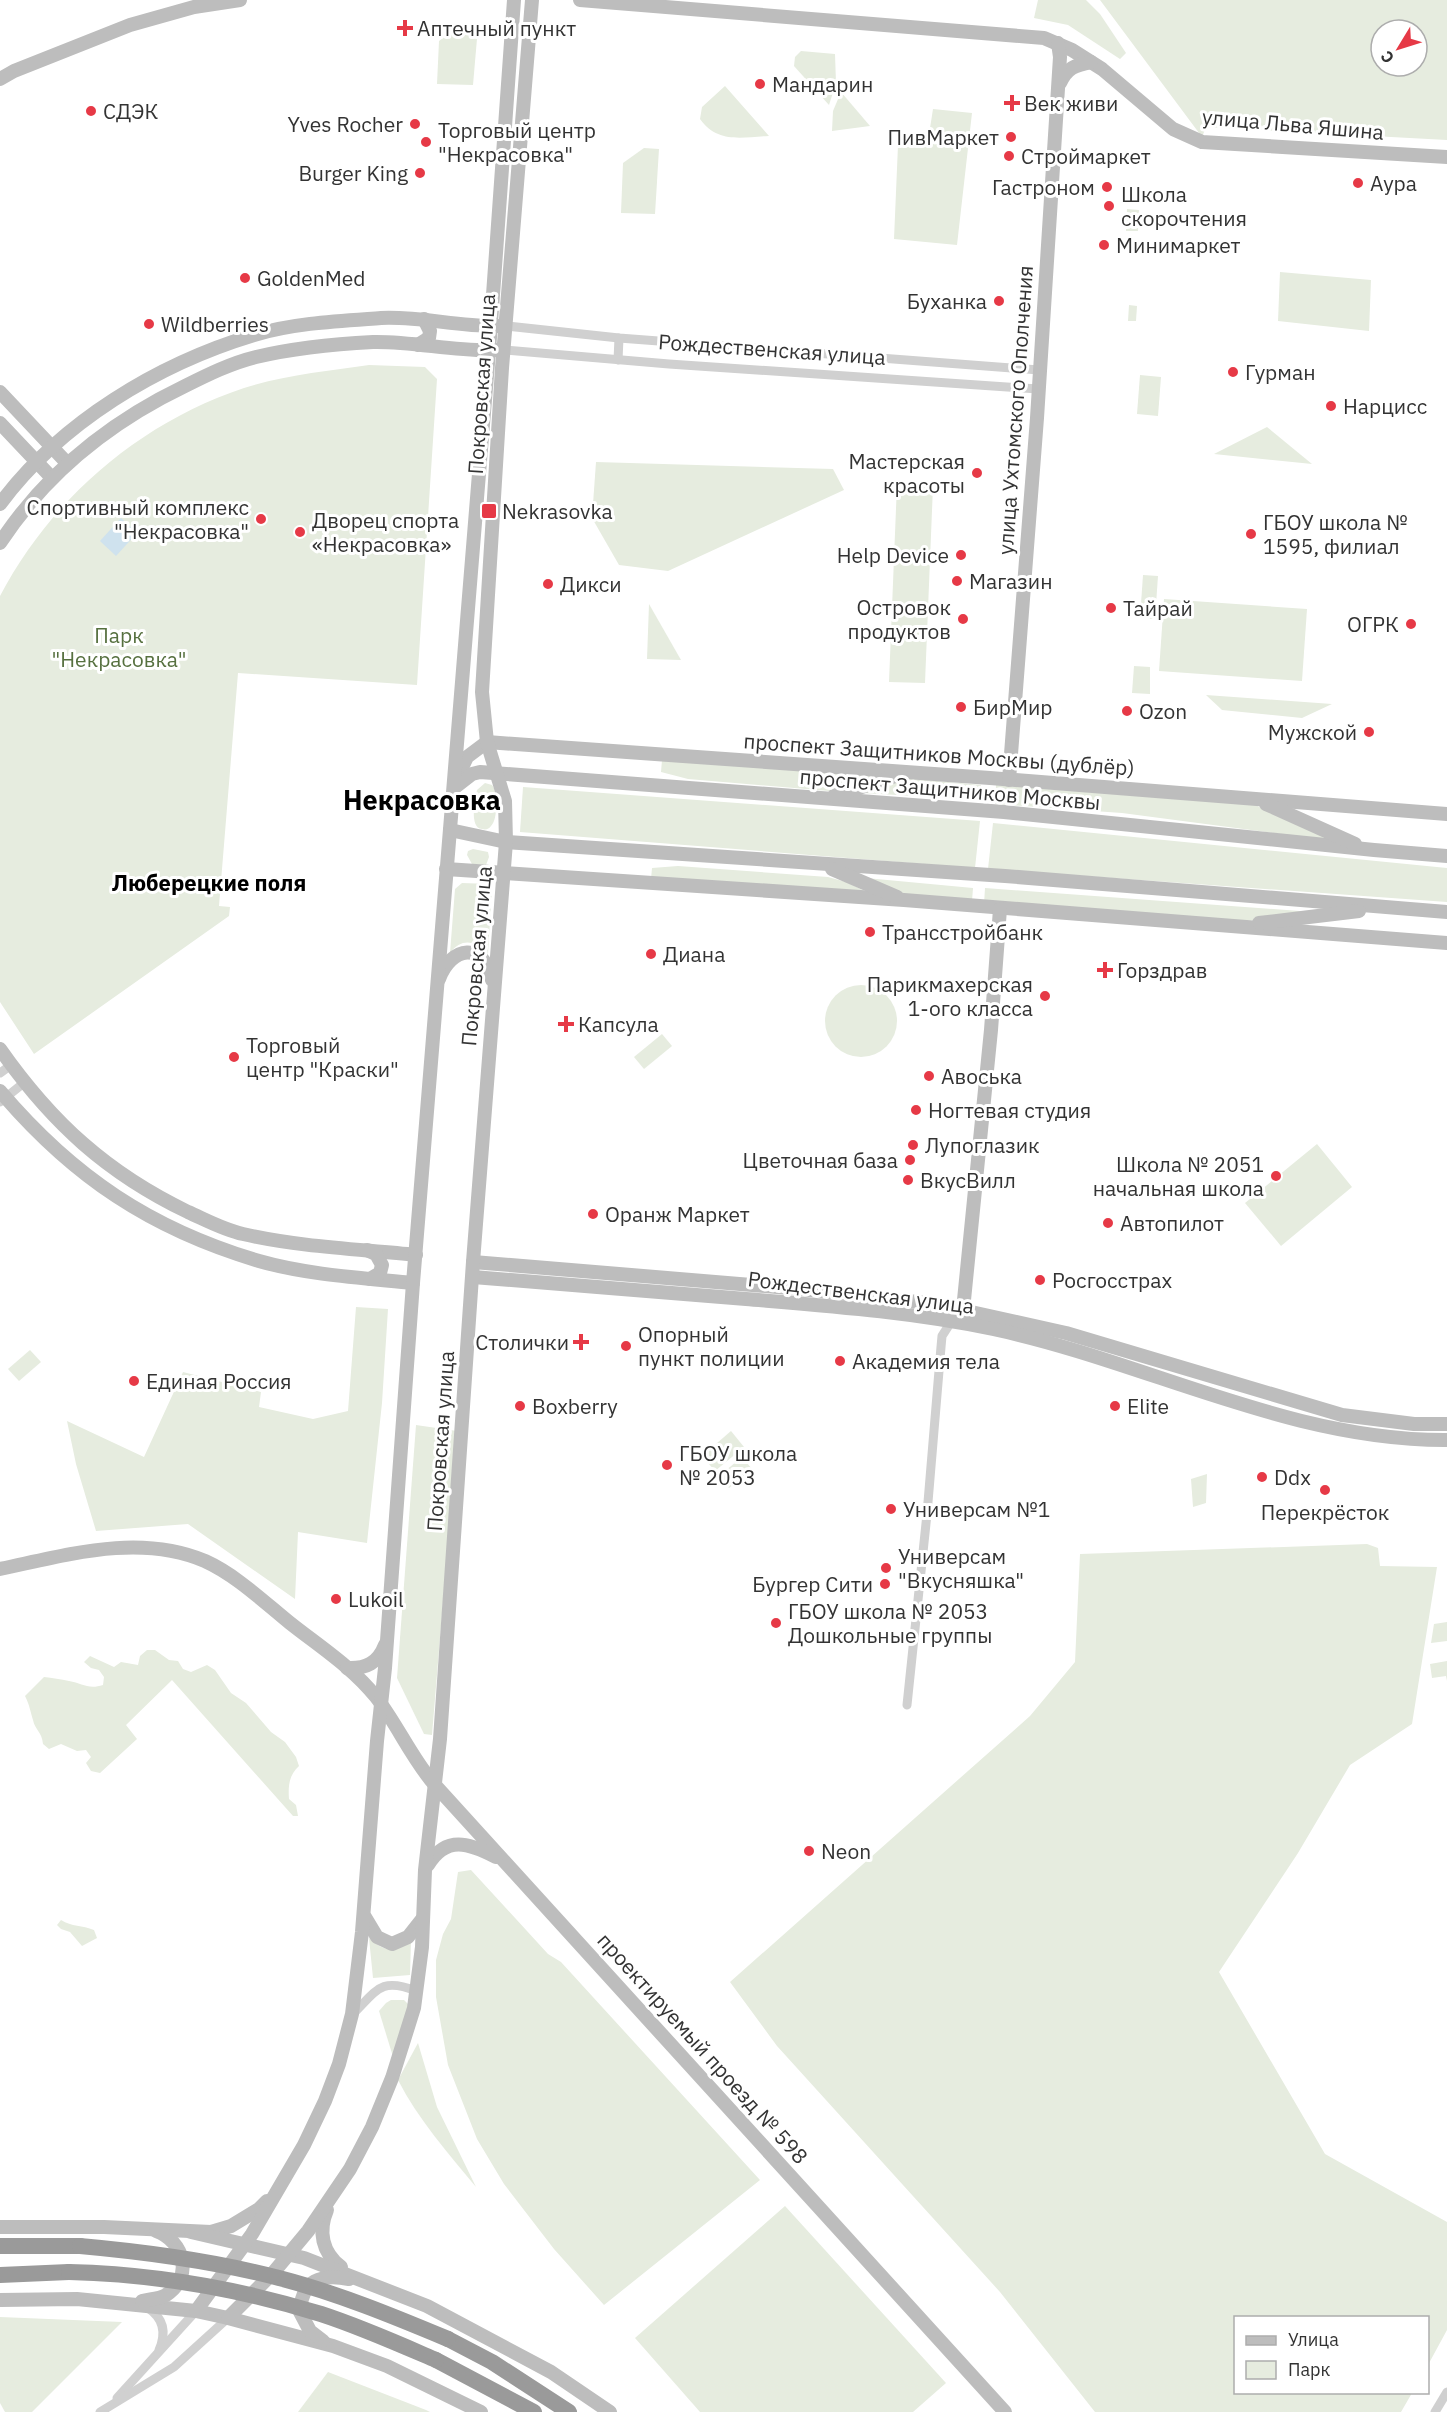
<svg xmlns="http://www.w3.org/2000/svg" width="1447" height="2412" font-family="'IBM Plex Sans',sans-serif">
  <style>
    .green { fill: #e6ecdf; fill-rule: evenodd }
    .water { fill: #cfe2ee }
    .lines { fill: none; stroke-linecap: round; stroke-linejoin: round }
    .street { stroke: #d0d0d0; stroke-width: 9 }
    .secondary { stroke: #bdbdbd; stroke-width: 14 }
    .highway { stroke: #9a9a9a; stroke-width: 16 }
    .highway-bridge { stroke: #9a9a9a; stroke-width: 16 }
    .poi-dot { fill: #e63946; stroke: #fff; stroke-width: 2 }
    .labels { text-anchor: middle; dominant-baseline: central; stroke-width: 6; stroke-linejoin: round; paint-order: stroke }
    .poi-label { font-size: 21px; fill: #333; stroke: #fff; text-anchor: start }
    .street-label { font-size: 21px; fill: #333; stroke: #fff }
    .park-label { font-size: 21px; fill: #56703f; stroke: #fff }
    .neighbourhood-label { font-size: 22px; font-weight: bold; fill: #000; stroke: #fff }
    .district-label { font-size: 27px; font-weight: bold; fill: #000; stroke: #fff }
  </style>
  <rect width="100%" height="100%" fill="#fff"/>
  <g class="green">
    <path d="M1038 0H1086L1100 14 1126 53 1120 59 1068 25 1034 18Z"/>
    <path d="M1100 0H1447V140L1206 127 1202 137ZM1381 30H1417V66H1381Z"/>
    <path d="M461 25 478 27 473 85 437 84 439 41Z"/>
    <path d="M801 51 835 54 836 83 829 105 794 66 795 57Z"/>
    <path d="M725 86 769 136C742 137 718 144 700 119L702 107Z"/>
    <path d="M841 92 870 126 832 131 833 111Z"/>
    <path d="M933 109 972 113 957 245 894 239 898 145 928 141Z"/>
    <path d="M644 148 659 149 655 214 621 213 623 163Z"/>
    <path d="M1127 209 1139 210 1138 231H1126Z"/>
    <path d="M1280 272 1371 280 1369 331 1278 321Z"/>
    <path d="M1129 305 1137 306 1136 321H1128Z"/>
    <path d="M369 365 425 367 437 379 417 685 238 673 219 906 230 907 229 916 34 1054 0 1002V596C51 499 139 423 244 388 284 375 328 371 369 365Z"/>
    <path d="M1140 375 1161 377 1158 416 1137 414Z"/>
    <path d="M1267 427 1312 464 1214 454Z"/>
    <path d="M596 462 833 469 844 490 668 571 619 565 592 518Z"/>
    <path d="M897 484 933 486 925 683 889 682Z"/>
    <path d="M1143 575 1158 576 1155 619 1140 618Z"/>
    <path d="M1164 599 1307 609 1302 681 1159 671Z"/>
    <path d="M649 604 681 660 647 659Z"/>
    <path d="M1134 666 1150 667V694L1132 693Z"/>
    <path d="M1206 695 1332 704 1302 718 1222 710Z"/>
    <path d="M662 760 885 774 829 791 688 779 661 772Z"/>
    <path d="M904 778 981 785V800L863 793Z"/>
    <path d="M485 783 492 785C498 791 498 820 491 826 489 829 486 830 482 829 469 828 475 799 477 790Z"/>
    <path d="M996 785 1255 805 1334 841 1122 813 995 804Z"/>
    <path d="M523 787 980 821 975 868 520 832Z"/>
    <path d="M993 823 1447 868V902L988 869Z"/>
    <path d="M473 849 488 852 489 857 486 865 472 864 467 855 468 851Z"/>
    <path d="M678 866 828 877 846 882 873 895 651 879 652 868Z"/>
    <path d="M866 878 973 888 972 901 902 896Z"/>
    <path d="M462 883 490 884 492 887 488 954C476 941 462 937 450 953L455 889Z"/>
    <path d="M985 888 1313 912 1233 923 984 904Z"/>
    <circle cx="861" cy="1021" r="36"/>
    <path d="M662 1034 672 1046 644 1069 634 1057Z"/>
    <path d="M1317 1144 1352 1187 1281 1246 1245 1203Z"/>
    <path d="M356 1307 388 1309 382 1403 367 1543 298 1532 295 1599 188 1524 96 1531 76 1464 67 1421 144 1457 183 1372 261 1392 259 1407 313 1419 348 1411Z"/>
    <path d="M30 1350 41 1362 19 1381 8 1369Z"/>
    <path d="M416 1425 457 1431 432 1735 424 1734 397 1678Z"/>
    <path d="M731 1431 744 1447 715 1471 702 1456Z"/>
    <path d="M742 1457 752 1469 729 1488 719 1476Z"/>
    <path d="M1207 1474 1206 1503 1193 1507 1191 1479Z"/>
    <path d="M1367 1544 1378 1548 1380 1566 1437 1567 1412 1724 1350 1765 1298 1853 1219 1972 1325 2154 1447 2222V2330L1428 2365V2318H1236V2392L1412 2393 1401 2412H1095L1000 2292 777 2046 730 1982 1030 1716 1075 1662 1080 1554Z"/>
    <path d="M1447 1622V1641L1431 1643 1434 1624Z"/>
    <path d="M147 1650H155L169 1660 178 1661 183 1669 191 1672 207 1665 215 1670 231 1693 246 1703 271 1732 285 1742 296 1757 299 1766C289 1775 288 1786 289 1799L296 1805 298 1816H293L172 1680 126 1725 137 1739 100 1773 91 1771 86 1763 91 1757 86 1750 77 1751 61 1744 49 1749 43 1744C42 1732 35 1730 33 1720 30 1711 30 1706 25 1696L44 1677C52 1678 61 1679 69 1681 82 1683 88 1690 103 1685L104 1677 99 1670 91 1668 84 1662 90 1656 114 1667 121 1662 138 1665 140 1656Z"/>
    <path d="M1447 1661V1681L1446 1676 1432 1678 1430 1664Z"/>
    <path d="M471 1870 548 1954 561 1962 760 2180 604 2305 554 2249 504 2184 477 2139 448 2065 436 1997V1960L443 1934 451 1919 458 1872Z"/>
    <path d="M61 1920C72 1927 82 1925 94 1930L97 1938 82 1946 70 1932 61 1929 57 1925Z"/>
    <path d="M369 1938C386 1953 393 1952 411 1940L410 1975 373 1978Z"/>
    <path d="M391 2000H404L411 2007 394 2060 379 2011 386 2003Z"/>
    <path d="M418 2043 437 2107 476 2187C448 2153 418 2119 398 2080Z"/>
    <path d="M785 2206 946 2383 913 2412H700L635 2338Z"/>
    <path d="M0 2317 122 2322 32 2412H5L0 2403Z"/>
    <path d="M328 2372 426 2410 430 2412H298Z"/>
  </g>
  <path class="water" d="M121 518 137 533 116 556 100 541Z"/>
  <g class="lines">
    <g class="street">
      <path d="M507 326 619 338 1039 370"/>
      <path d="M504 350 669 364 1038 389"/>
      <path d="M618 360 619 338"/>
      <path d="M0 1073 11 1065"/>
      <path d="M0 1102 25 1082"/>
      <path d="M907 1705 927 1514 941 1347 942 1336 951 1322"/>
      <path d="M353 2014C377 1990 381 1977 416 1991"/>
      <path d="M148 2308C163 2318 167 2332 159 2350"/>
      <path d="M117 2398 196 2311"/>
      <path d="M100 2412 174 2367 228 2318"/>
      <path d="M1435 2412 1447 2392"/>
    </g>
    <g class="secondary">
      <path d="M580 0 1044 38 1072 50 1102 69 1173 129 1202 142 1447 157"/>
      <path d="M0 79 14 71 130 25 194 7 240 0"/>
      <path d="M1060 83C1067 68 1075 65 1091 62"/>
      <path d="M418 345 429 338 430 331 424 319"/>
      <path d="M0 392 67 463"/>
      <path d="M0 423 52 478"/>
      <path d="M0 504C61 422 158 364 254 335 294 323 339 321 381 318 420 316 459 327 498 326"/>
      <path d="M0 543C46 473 110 422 185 386 207 375 231 363 256 357 294 348 334 344 373 342 414 341 455 352 496 350"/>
      <path d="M458 776 467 757 487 742 990 778 1447 814"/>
      <path d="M1009 780 1037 418 1060 57 1058 43"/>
      <path d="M454 788 472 774 480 772 1004 812 1374 850 1447 856"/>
      <path d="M834 796 901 774"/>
      <path d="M1266 804 1355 844"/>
      <path d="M450 830 506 842 1005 876 1447 912"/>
      <path d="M446 869 904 900 1447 943"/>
      <path d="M832 869 897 897"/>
      <path d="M1259 923 1359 911"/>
      <path d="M439 979C451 946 484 941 492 980"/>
      <path d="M0 1049C52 1123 107 1173 188 1212 206 1220 224 1230 243 1234 300 1247 358 1249 416 1255"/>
      <path d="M0 1091C73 1177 151 1229 259 1261 308 1275 363 1278 413 1283"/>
      <path d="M367 1250 376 1254 382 1265 380 1273 370 1279"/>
      <path d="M473 1262 801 1289 935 1304 1066 1333 1342 1415 1414 1424H1447"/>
      <path d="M473 1277C564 1284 655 1292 746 1299 829 1306 912 1312 993 1329 1145 1361 1289 1441 1447 1440"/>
      <path d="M960 1316 963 1310 991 1030 1000 909"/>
      <path d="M0 1569C67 1555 139 1533 205 1561 236 1575 264 1602 290 1623 319 1646 352 1667 376 1697 397 1724 411 1757 434 1784L1005 2412"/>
      <path d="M347 1668C366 1669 378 1663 385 1645"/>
      <path d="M428 1865C446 1835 469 1843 496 1857"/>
      <path d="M365 1917 377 1937 392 1944 408 1937 423 1918"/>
      <path d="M327 2210C318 2231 322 2253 341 2267"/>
      <path d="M0 2227H104L211 2232 231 2226 259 2209 267 2201"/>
      <path d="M191 2232 304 2258 427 2306 551 2372 610 2412"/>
      <path d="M0 2300 77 2299 196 2311 228 2318 333 2346 387 2366 481 2412"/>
      <path d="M142 2301C150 2299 159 2299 166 2295 194 2277 184 2241 156 2231"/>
      <path d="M196 2311 252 2234 304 2145 325 2101 339 2064 352 2014 362 1932 377 1741 385 1668 413 1283 489 351 514 0"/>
      <path d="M228 2318 273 2273 308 2231 350 2169 372 2127 392 2078 414 2008 422 1947 425 1870 440 1739 473 1262 506 842 505 801 487 742 482 692 502 368 532 0"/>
      <path d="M323 2341 310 2331 300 2312C302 2279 321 2274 349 2279"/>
    </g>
    <g class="highway">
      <path d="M0 2246H80"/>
      <path d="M0 2275 69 2272"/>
      <path d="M448 2339 492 2362 569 2412"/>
      <path d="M436 2360 534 2412"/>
    </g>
    <g class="highway-bridge">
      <path d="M80 2246C147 2252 214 2261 279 2278 337 2293 393 2316 448 2339"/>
      <path d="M69 2272C153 2274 240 2289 321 2314 361 2327 399 2344 436 2360"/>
    </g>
  </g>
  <g class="poi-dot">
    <path d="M402 19h6v6h6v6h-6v6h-6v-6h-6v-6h6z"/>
    <circle cx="760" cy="84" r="6"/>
    <path d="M1009 94h6v6h6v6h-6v6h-6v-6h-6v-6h6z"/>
    <circle cx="91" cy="111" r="6"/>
    <circle cx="415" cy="124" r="6"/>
    <circle cx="1011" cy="137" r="6"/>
    <circle cx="426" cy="142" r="6"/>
    <circle cx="1009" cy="156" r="6"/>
    <circle cx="420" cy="173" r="6"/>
    <circle cx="1358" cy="183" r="6"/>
    <circle cx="1107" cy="187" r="6"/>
    <circle cx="1109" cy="206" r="6"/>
    <circle cx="1104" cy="245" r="6"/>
    <circle cx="245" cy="278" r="6"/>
    <circle cx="999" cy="301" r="6"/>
    <circle cx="149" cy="324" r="6"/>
    <circle cx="1233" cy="372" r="6"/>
    <circle cx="1331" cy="406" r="6"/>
    <circle cx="977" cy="473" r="6"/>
    <rect x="481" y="503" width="16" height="16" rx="3"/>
    <circle cx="261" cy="519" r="6"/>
    <circle cx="300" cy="532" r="6"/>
    <circle cx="1251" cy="534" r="6"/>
    <circle cx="961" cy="555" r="6"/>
    <circle cx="957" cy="581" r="6"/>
    <circle cx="548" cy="584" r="6"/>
    <circle cx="1111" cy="608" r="6"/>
    <circle cx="963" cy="619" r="6"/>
    <circle cx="1411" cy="624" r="6"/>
    <circle cx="961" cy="707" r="6"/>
    <circle cx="1127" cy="711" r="6"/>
    <circle cx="1369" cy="732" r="6"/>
    <circle cx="870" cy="932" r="6"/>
    <circle cx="651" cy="954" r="6"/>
    <path d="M1102 961h6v6h6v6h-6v6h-6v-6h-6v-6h6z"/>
    <circle cx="1045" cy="996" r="6"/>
    <path d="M563 1015h6v6h6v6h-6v6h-6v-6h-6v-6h6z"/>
    <circle cx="234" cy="1057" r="6"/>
    <circle cx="929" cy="1076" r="6"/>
    <circle cx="916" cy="1110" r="6"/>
    <circle cx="913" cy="1145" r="6"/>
    <circle cx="910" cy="1160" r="6"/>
    <circle cx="1276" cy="1176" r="6"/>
    <circle cx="908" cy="1180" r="6"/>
    <circle cx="593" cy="1214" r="6"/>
    <circle cx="1108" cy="1223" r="6"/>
    <circle cx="1040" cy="1280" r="6"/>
    <path d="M578 1333h6v6h6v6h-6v6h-6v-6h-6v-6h6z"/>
    <circle cx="626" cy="1346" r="6"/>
    <circle cx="840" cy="1361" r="6"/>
    <circle cx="134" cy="1381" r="6"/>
    <circle cx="520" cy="1406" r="6"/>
    <circle cx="1115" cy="1406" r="6"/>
    <circle cx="667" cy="1465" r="6"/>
    <circle cx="1262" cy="1477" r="6"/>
    <circle cx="1325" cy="1490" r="6"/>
    <circle cx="891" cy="1509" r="6"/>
    <circle cx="886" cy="1568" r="6"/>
    <circle cx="885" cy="1584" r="6"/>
    <circle cx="336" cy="1599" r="6"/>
    <circle cx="776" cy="1623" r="6"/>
    <circle cx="809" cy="1851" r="6"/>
  </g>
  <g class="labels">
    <g class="poi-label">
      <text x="417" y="28">Аптечный пункт</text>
      <text x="772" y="84">Мандарин</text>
      <text x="1024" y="103">Век живи</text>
      <text x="103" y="111">СДЭК</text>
      <text x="403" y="124" text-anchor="end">Yves Rocher</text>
      <text x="438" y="130">Торговый центр<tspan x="438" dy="24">"Некрасовка"</tspan></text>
      <text x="999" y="137" text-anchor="end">ПивМаркет</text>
      <text x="1021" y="156">Строймаркет</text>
      <text x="408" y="173" text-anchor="end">Burger King</text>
      <text x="1370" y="183">Аура</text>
      <text x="1095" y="187" text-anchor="end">Гастроном</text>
      <text x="1121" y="194">Школа<tspan x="1121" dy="24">скорочтения</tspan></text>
      <text x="1116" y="245">Минимаркет</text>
      <text x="257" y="278">GoldenMed</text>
      <text x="987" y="301" text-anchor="end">Буханка</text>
      <text x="161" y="324">Wildberries</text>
      <text x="1245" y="372">Гурман</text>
      <text x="1343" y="406">Нарцисс</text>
      <text x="965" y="461" text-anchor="end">Мастерская<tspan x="965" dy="24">красоты</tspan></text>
      <text x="249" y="507" text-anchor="end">Спортивный комплекс<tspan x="249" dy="24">"Некрасовка"</tspan></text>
      <text x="502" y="511">Nekrasovka</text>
      <text x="312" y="520">Дворец спорта<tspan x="312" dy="24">«Некрасовка»</tspan></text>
      <text x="1263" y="522">ГБОУ школа №<tspan x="1263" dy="24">1595, филиал</tspan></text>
      <text x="949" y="555" text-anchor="end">Help Device</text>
      <text x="969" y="581">Магазин</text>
      <text x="560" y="584">Дикси</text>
      <text x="951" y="607" text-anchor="end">Островок<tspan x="951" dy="24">продуктов</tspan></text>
      <text x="1123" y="608">Тайрай</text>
      <text x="1399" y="624" text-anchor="end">ОГРК</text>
      <text x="973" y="707">БирМир</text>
      <text x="1139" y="711">Ozon</text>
      <text x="1357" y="732" text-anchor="end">Мужской</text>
      <text x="882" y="932">Трансстройбанк</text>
      <text x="663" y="954">Диана</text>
      <text x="1117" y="970">Горздрав</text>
      <text x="1033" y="984" text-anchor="end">Парикмахерская<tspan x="1033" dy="24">1-ого класса</tspan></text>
      <text x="578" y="1024">Капсула</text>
      <text x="246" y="1045">Торговый<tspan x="246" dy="24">центр "Краски"</tspan></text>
      <text x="941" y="1076">Авоська</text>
      <text x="928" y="1110">Ногтевая студия</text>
      <text x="925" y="1145">Лупоглазик</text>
      <text x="898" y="1160" text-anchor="end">Цветочная база</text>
      <text x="1264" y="1164" text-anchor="end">Школа № 2051<tspan x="1264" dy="24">начальная школа</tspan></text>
      <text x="920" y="1180">ВкусВилл</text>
      <text x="605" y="1214">Оранж Маркет</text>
      <text x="1120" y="1223">Автопилот</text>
      <text x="1052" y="1280">Росгосстрах</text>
      <text x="638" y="1334">Опорный<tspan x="638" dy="24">пункт полиции</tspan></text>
      <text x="569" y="1342" text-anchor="end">Столички</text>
      <text x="852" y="1361">Академия тела</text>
      <text x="146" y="1381">Единая Россия</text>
      <text x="532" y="1406">Boxberry</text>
      <text x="1127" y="1406">Elite</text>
      <text x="679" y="1453">ГБОУ школа<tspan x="679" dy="24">№ 2053</tspan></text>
      <text x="1274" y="1477">Ddx</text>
      <text x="903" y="1509">Универсам №1</text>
      <text x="1325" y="1512" text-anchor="middle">Перекрёсток</text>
      <text x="898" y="1556">Универсам<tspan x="898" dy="24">"Вкусняшка"</tspan></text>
      <text x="873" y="1584" text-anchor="end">Бургер Сити</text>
      <text x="348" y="1599">Lukoil</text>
      <text x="788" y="1611">ГБОУ школа № 2053<tspan x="788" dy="24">Дошкольные группы</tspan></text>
      <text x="821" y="1851">Neon</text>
    </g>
    <g class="street-label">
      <text transform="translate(1293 124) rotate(5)">улица Льва Яшина</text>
      <text transform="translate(772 349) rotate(4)">Рождественская улица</text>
      <text transform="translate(481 384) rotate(-86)">Покровская улица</text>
      <text transform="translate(1015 410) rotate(-86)">улица Ухтомского Ополчения</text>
      <text transform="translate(939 754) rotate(4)">проспект Защитников Москвы (дублёр)</text>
      <text transform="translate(950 789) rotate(5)">проспект Защитников Москвы</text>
      <text transform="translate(476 956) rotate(-85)">Покровская улица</text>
      <text transform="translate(861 1292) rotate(7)">Рождественская улица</text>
      <text transform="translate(440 1441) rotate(-86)">Покровская улица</text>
      <text transform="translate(703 2048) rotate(48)">проектируемый проезд № 598</text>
    </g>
    <g class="park-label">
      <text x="119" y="635">Парк<tspan x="119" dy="24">"Некрасовка"</tspan></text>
    </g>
    <g class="neighbourhood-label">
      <text x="209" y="882">Люберецкие поля</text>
    </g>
    <g class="district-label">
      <text x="422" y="799">Некрасовка</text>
    </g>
  </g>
  <rect x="1234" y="2316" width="195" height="78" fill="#ffffff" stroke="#adadad" stroke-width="1.5"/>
  <rect x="1246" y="2336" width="30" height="9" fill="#bdbdbd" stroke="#adadad" stroke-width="1.5"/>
  <text x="1288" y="2346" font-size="18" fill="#333333">Улица</text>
  <rect x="1246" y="2361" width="30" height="18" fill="#e6ecdf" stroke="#adadad" stroke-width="1.5"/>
  <text x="1288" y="2376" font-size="18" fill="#333333">Парк</text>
  <g transform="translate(1399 48) rotate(232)"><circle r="28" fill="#ffffff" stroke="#adadad" stroke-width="1.5"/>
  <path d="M0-4.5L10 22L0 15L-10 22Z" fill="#e63946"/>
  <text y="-9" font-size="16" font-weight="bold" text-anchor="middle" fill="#333333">С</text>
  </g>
</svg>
